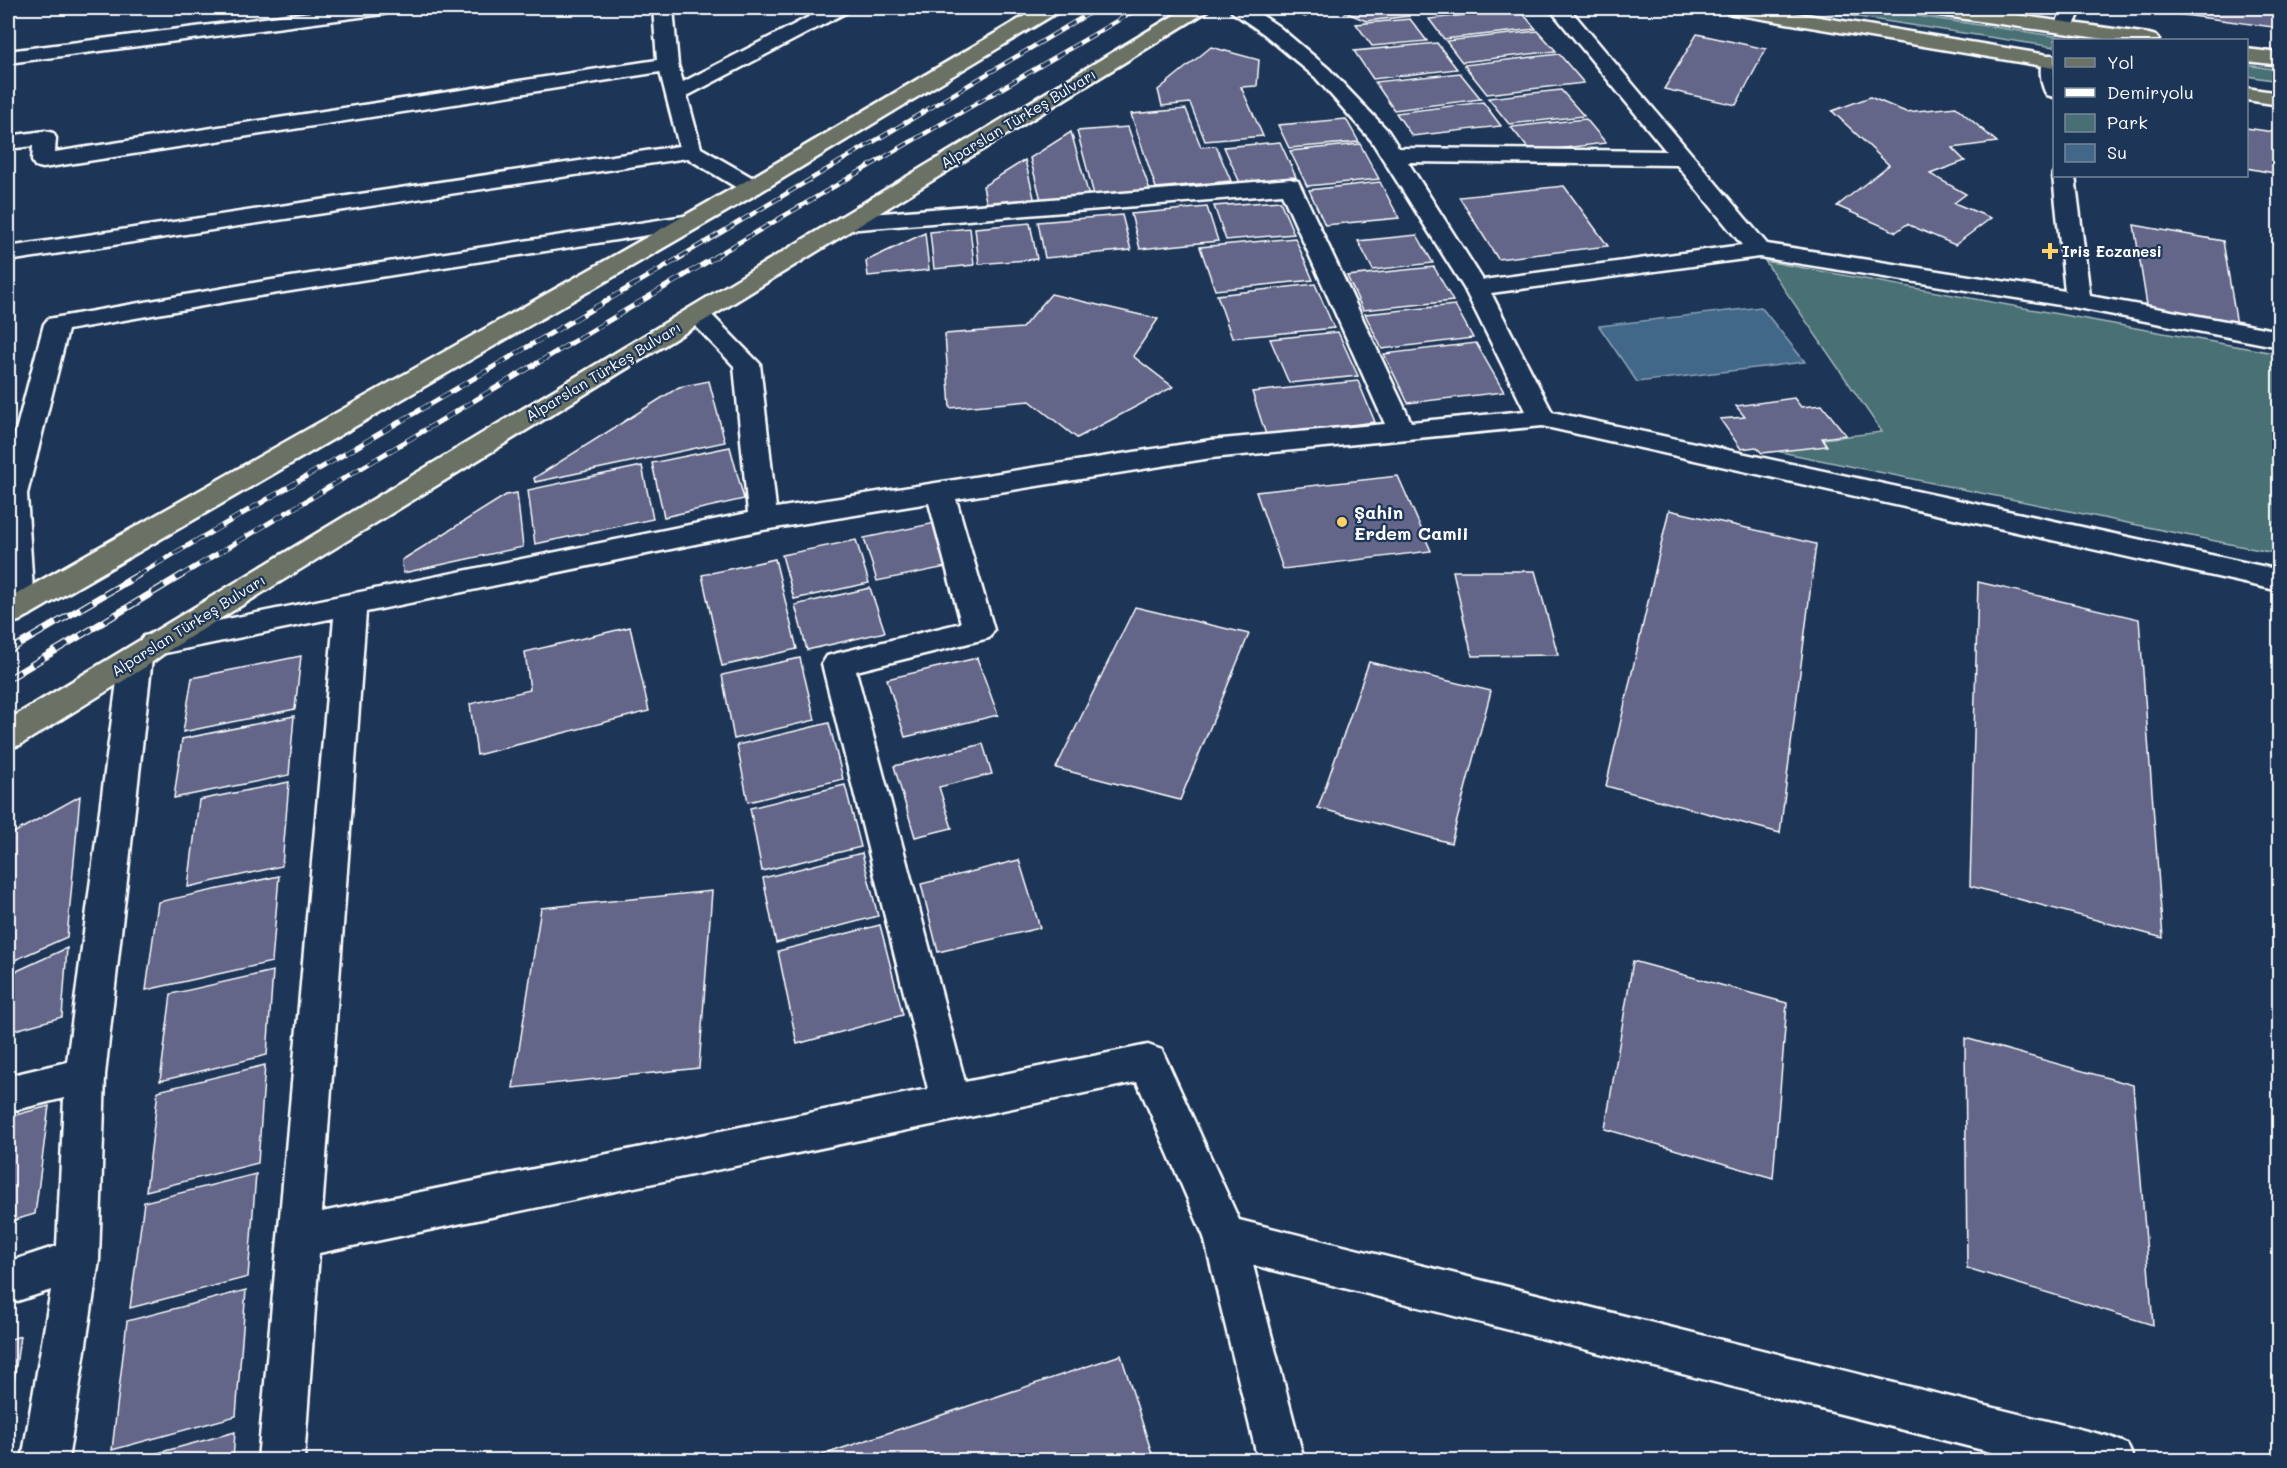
<svg xmlns="http://www.w3.org/2000/svg" width="2287" height="1468" font-family="Mali,sans-serif">
  <style>
    .green { fill: #487074; stroke: #a4b8ba; stroke-width: 1.5 }
    .water { fill: #426789; stroke: #8ea4b8; stroke-width: 1.5 }
    .building { fill: #646589; stroke: #fff; stroke-width: 1.5 }
    .lines { fill: none; stroke-linecap: round; stroke-linejoin: round }
    .minor-casing { stroke: #fff; stroke-width: 5 }
    .major-casing { stroke: #fff; stroke-width: 5 }
    .minor { fill: #1d3557; fill-rule: evenodd }
    .major { fill: #6b7165; fill-rule: evenodd }
    .rail-far2-casing { stroke: #fff; stroke-width: 4.5 }
    .rail-far1-casing { stroke: #fff; stroke-width: 5 }
    .rail-casing { stroke: #fff; stroke-width: 7 }
    .rail-far2 { stroke: #1d3557; stroke-width: 3; stroke-dasharray: 9; stroke-linecap: butt }
    .rail-far1 { stroke: #1d3557; stroke-width: 4; stroke-dasharray: 11; stroke-linecap: butt }
    .rail { stroke: #1d3557; stroke-width: 4.5; stroke-dasharray: 14; stroke-linecap: butt }
    .poi-dot { fill: #ffd166; stroke: #1d3557; stroke-width: 2 }
    .labels { text-anchor: middle; dominant-baseline: central; stroke-width: 4.5; stroke-linejoin: round; paint-order: stroke }
    .far-street-label { font-size: 15px; fill: #fff; stroke: #1d3557 }
    .far-poi-label { font-size: 15px; font-weight: bold; fill: #fff; stroke: #1d3557; text-anchor: start }
    .poi-label { font-size: 18px; font-weight: bold; fill: #fff; stroke: #1d3557; text-anchor: start }
  </style>
  <rect width="100%" height="100%" fill="#1d3557"/>
  <filter id="ink" filterUnits="userSpaceOnUse"><feTurbulence type="fractalNoise" baseFrequency=".0167" numOctaves="2"/><feDisplacementMap in="SourceGraphic" scale="12" xChannelSelector="R" yChannelSelector="G"/><feConvolveMatrix kernelMatrix="1 2 1 2 8 2 1 2 1" color-interpolation-filters="sRGB"/></filter>
  <g filter="url(#ink)">
    <g class="green">
      <path d="M1800 8H1863L2082 40H2054V47Z"/>
      <path d="M2247 65 2279 70V81L2247 76Z"/>
      <path d="M1765 261 2279 354V554L1756 447 1882 432Z"/>
    </g>
    <path class="water" d="M1761 307 1805 362 1637 382 1599 326Z"/>
    <g class="building">
      <path d="M1283 8H1323L1305 17Z"/>
      <path d="M1355 8H1406L1409 16 1366 21 1345 12Z"/>
      <path d="M2176 8H2280V28L2177 14Z"/>
      <path d="M1519 9 1536 29 1444 39 1429 19Z"/>
      <path d="M1410 19 1427 41 1372 46 1356 24Z"/>
      <path d="M1538 31 1556 51 1462 62 1446 41Z"/>
      <path d="M1697 34 1766 49 1736 105 1664 89Z"/>
      <path d="M1437 43 1457 69 1373 79 1354 51Z"/>
      <path d="M1211 47 1259 60 1257 86 1241 87 1263 136 1205 141 1190 103 1162 106 1158 90Z"/>
      <path d="M1559 54 1584 83 1487 94 1464 65Z"/>
      <path d="M1460 73 1481 99 1394 110 1375 82Z"/>
      <path d="M1561 90 1584 116 1509 124 1488 98Z"/>
      <path d="M1870 97 1906 112 1956 107 1997 142 1952 148 1965 161 1930 174 1966 194 1954 203 1991 218 1955 245 1907 224 1896 232 1837 206 1889 165 1832 111Z"/>
      <path d="M1483 102 1501 126 1412 136 1396 113Z"/>
      <path d="M1186 109 1201 147 1216 146 1231 181 1156 188 1131 114Z"/>
      <path d="M1346 119 1359 142 1289 148 1278 125Z"/>
      <path d="M1586 119 1606 143 1531 152 1511 127Z"/>
      <path d="M1128 127 1150 190 1094 195 1077 131Z"/>
      <path d="M2246 128 2280 133V174L2246 168Z"/>
      <path d="M1071 132 1089 196 1041 200 1030 158Z"/>
      <path d="M1280 142 1296 177 1240 183 1224 147Z"/>
      <path d="M1360 144 1379 179 1307 186 1290 151Z"/>
      <path d="M1025 160 1035 202 987 206 983 186Z"/>
      <path d="M1380 182 1399 218 1325 225 1309 190Z"/>
      <path d="M1564 186 1608 246 1498 259 1459 197Z"/>
      <path d="M1280 201 1294 234 1226 240 1214 206Z"/>
      <path d="M1207 207 1218 241 1140 249 1131 214Z"/>
      <path d="M1122 215 1131 250 1045 258 1038 222Z"/>
      <path d="M1030 223 1037 259 979 264 975 228Z"/>
      <path d="M2134 225 2223 241 2237 325 2148 311Z"/>
      <path d="M970 228 974 265 934 269 930 232Z"/>
      <path d="M925 233 929 270 868 276 866 261Z"/>
      <path d="M1417 235 1433 263 1373 270 1358 241Z"/>
      <path d="M1295 238 1313 280 1215 290 1200 247Z"/>
      <path d="M1434 267 1453 301 1363 310 1347 276Z"/>
      <path d="M1315 284 1334 328 1232 338 1217 295Z"/>
      <path d="M1051 294 1158 319 1133 356 1173 387 1077 438 1030 401 950 408 945 334 1022 328Z"/>
      <path d="M1455 305 1473 338 1382 349 1365 314Z"/>
      <path d="M1338 332 1358 376 1289 383 1270 339Z"/>
      <path d="M1476 343 1504 392 1408 403 1384 354Z"/>
      <path d="M709 381 725 442 535 482 534 478 679 387Z"/>
      <path d="M1358 381 1375 422 1266 435 1252 392Z"/>
      <path d="M1794 398 1801 407 1822 405 1846 435 1822 438 1827 446 1762 453 1756 447 1741 449 1720 419 1745 417 1736 406Z"/>
      <path d="M730 447 744 499 664 517 652 463Z"/>
      <path d="M642 466 653 519 535 544 528 490Z"/>
      <path d="M1398 476 1431 551 1283 569 1256 492Z"/>
      <path d="M517 493 523 547 403 573 402 560 506 495Z"/>
      <path d="M1669 510 1816 544 1780 833 1606 786Z"/>
      <path d="M935 523 951 566 877 581 864 538Z"/>
      <path d="M856 540 869 583 794 599 782 555Z"/>
      <path d="M775 559 797 649 722 666 702 575Z"/>
      <path d="M1453 571H1535L1558 655 1472 656Z"/>
      <path d="M1978 582 2139 619 2163 938 1970 886Z"/>
      <path d="M870 588 885 632 807 650 795 605Z"/>
      <path d="M1135 607 1249 634 1180 800 1056 768Z"/>
      <path d="M630 627 649 711 477 755 470 704 530 690 525 652Z"/>
      <path d="M301 656 295 709 183 732 192 678Z"/>
      <path d="M800 658 815 720 734 739 722 675Z"/>
      <path d="M977 658 998 715 905 737 887 679Z"/>
      <path d="M1369 662 1491 691 1451 843 1318 808Z"/>
      <path d="M294 716 289 775 174 798 182 739Z"/>
      <path d="M829 723 843 779 748 802 737 745Z"/>
      <path d="M983 744 992 774 939 787 952 828 915 837 894 766Z"/>
      <path d="M289 782 282 866 188 887 199 800Z"/>
      <path d="M845 785 861 847 762 871 750 808Z"/>
      <path d="M80 796 67 937 8 963V836Z"/>
      <path d="M862 853 878 916 776 943 763 878Z"/>
      <path d="M1019 860 1040 928 938 952 921 884Z"/>
      <path d="M279 876 272 962 146 990 158 902Z"/>
      <path d="M712 891 699 1068 513 1088 541 908Z"/>
      <path d="M880 925 903 1015 797 1044 778 951Z"/>
      <path d="M67 948 62 1017 8 1032V975Z"/>
      <path d="M1633 961 1787 1003 1773 1178 1605 1129Z"/>
      <path d="M273 971 267 1055 160 1081 171 994Z"/>
      <path d="M1965 1038 2133 1085 2153 1325 1967 1268Z"/>
      <path d="M265 1065 258 1163 146 1191 158 1091Z"/>
      <path d="M49 1106 35 1214 8 1222V1117Z"/>
      <path d="M256 1174 248 1277 130 1308 144 1202Z"/>
      <path d="M246 1290 236 1416 112 1450 127 1321Z"/>
      <path d="M20 1336 8 1426V1340Z"/>
      <path d="M1121 1355 1154 1460H807Z"/>
      <path d="M235 1432 233 1460H132Z"/>
    </g>
    <g class="lines">
      <g class="minor-casing">
        <g id="minor">
          <path d="M342 8H393L390 12 383 14 8 63V51Z"/>
          <path d="M653 8H673L678 65 683 82 826 8H850L847 12 687 96 701 148 760 182 763 187 760 192 752 194 744 192 687 158 8 261V247L679 146 660 72 43 168 35 166 32 161 33 146 8 149V136L45 131 53 133 56 138 55 152 657 60Z"/>
          <path d="M1230 8H1251L1278 26 1329 69 1388 131 1399 148 1666 151 1549 8H1569L1767 244 2065 291 2053 176 2054 173V176H2075L2090 296 2280 331V347L2078 308 1759 257 1491 293 1552 412 2280 570V591L1542 426 1211 458 956 499 994 630 989 638 856 671 965 1082 1148 1045 1162 1050 1239 1220 2111 1437 2127 1444 2134 1460H2022L1253 1265 1304 1460H1258L1204 1237 1137 1082 319 1253 304 1460H258L334 618 155 655 149 654 152 658 105 1075 99 1260 68 1460H22L51 1290 8 1304V1262L57 1246 64 1098 8 1112V1076L67 1062 120 658 125 650 136 647 142 648 139 644 144 636 748 513 734 366 684 314 688 309 697 306 706 309 760 364 776 508 1211 440 1385 424 1282 194 847 230 839 228 835 223 839 218 847 216 1290 179 1298 181 1411 422 1525 411 1464 288 1371 140 1315 77 1264 34 1232 12ZM1408 162 1677 165 1742 245 1483 280ZM929 503 961 623 838 653 827 656 822 664 928 1089 322 1212 366 612 763 530Z"/>
          <path d="M2063 8H2082L2071 32H2057L2054 28Z"/>
          <path d="M2051 55 2054 56V97L2047 95C2041 87 2038 65 2044 57Z"/>
          <path d="M691 215 699 217 703 222 699 227 259 296 68 330 27 494 34 607 30 615 19 618 8 613V461L44 324 48 319 259 282Z"/>
        </g>
      </g>
      <g class="major-casing">
        <g id="major">
          <path d="M1038 8H1061L1058 12 760 192 19 621 8 624V599L744 182Z"/>
          <path d="M1186 8H1209L1206 12 166 652 147 666 20 745 8 748V720Z"/>
          <path d="M1723 8H1765L2054 56V68L1733 14 1726 12Z"/>
          <path d="M1922 8H1968L2149 34 2156 36 2159 40H2111L1931 14 1924 12Z"/>
          <path d="M2246 49 2280 53V65L2246 61Z"/>
          <path d="M2246 88 2280 93V105L2246 100Z"/>
        </g>
      </g>
      <use href="#minor" class="minor"/>
      <use href="#major" class="major"/>
      <g class="rail-far2-casing">
        <g id="rail-far2">
          <path d="M680 257 1098 8"/>
          <path d="M714 257 1139 8"/>
        </g>
      </g>
      <g class="rail-far1-casing">
        <g id="rail-far1">
          <path d="M136 576 683 256"/>
          <path d="M180 576 717 256"/>
        </g>
      </g>
      <g class="rail-casing">
        <g id="rail">
          <path d="M8 651 138 575"/>
          <path d="M8 679 182 575"/>
        </g>
      </g>
      <use href="#rail-far2" class="rail-far2"/>
      <use href="#rail-far1" class="rail-far1"/>
      <use href="#rail" class="rail"/>
    </g>
  </g>
  <g class="poi-dot">
    <path d="M2047 242h6v6h6v6h-6v6h-6v-6h-6v-6h6z"/>
    <circle cx="1342" cy="522" r="6"/>
  </g>
  <g class="labels">
    <g class="far-street-label">
      <text transform="translate(1018 118) rotate(-31)">Alparslan Türkeş Bulvarı</text>
      <text transform="translate(603 371) rotate(-31)">Alparslan Türkeş Bulvarı</text>
      <text transform="translate(188 625) rotate(-32)">Alparslan Türkeş Bulvarı</text>
    </g>
    <g class="far-poi-label">
      <text x="2062" y="251">Iris Eczanesi</text>
    </g>
    <g class="poi-label">
      <text x="1354" y="512">Şahin<tspan x="1354" dy="21">Erdem Camii</tspan></text>
    </g>
  </g>
  <rect width="2287" height="1468" fill="none" stroke="#1d3557" stroke-width="30"/>
  <rect x="15" y="15" width="2257" height="1438" fill="none" stroke="#fff" stroke-width="2" filter="url(#ink)"/>
  <rect x="2053" y="39" width="195" height="138" fill="#1d3557" stroke="#77869a" stroke-width="1.5"/>
  <rect x="2065" y="58" width="30" height="9" fill="#6b7165" stroke="#77869a" stroke-width="1.5"/>
  <text x="2107" y="69" font-size="18" fill="#ffffff">Yol</text>
  <rect x="2065" y="88" width="30" height="9" fill="#ffffff" stroke="#77869a" stroke-width="1.5"/>
  <text x="2107" y="99" font-size="18" fill="#ffffff">Demiryolu</text>
  <rect x="2065" y="114" width="30" height="18" fill="#487074" stroke="#77869a" stroke-width="1.5"/>
  <text x="2107" y="129" font-size="18" fill="#ffffff">Park</text>
  <rect x="2065" y="144" width="30" height="18" fill="#426789" stroke="#77869a" stroke-width="1.5"/>
  <text x="2107" y="159" font-size="18" fill="#ffffff">Su</text>
</svg>
